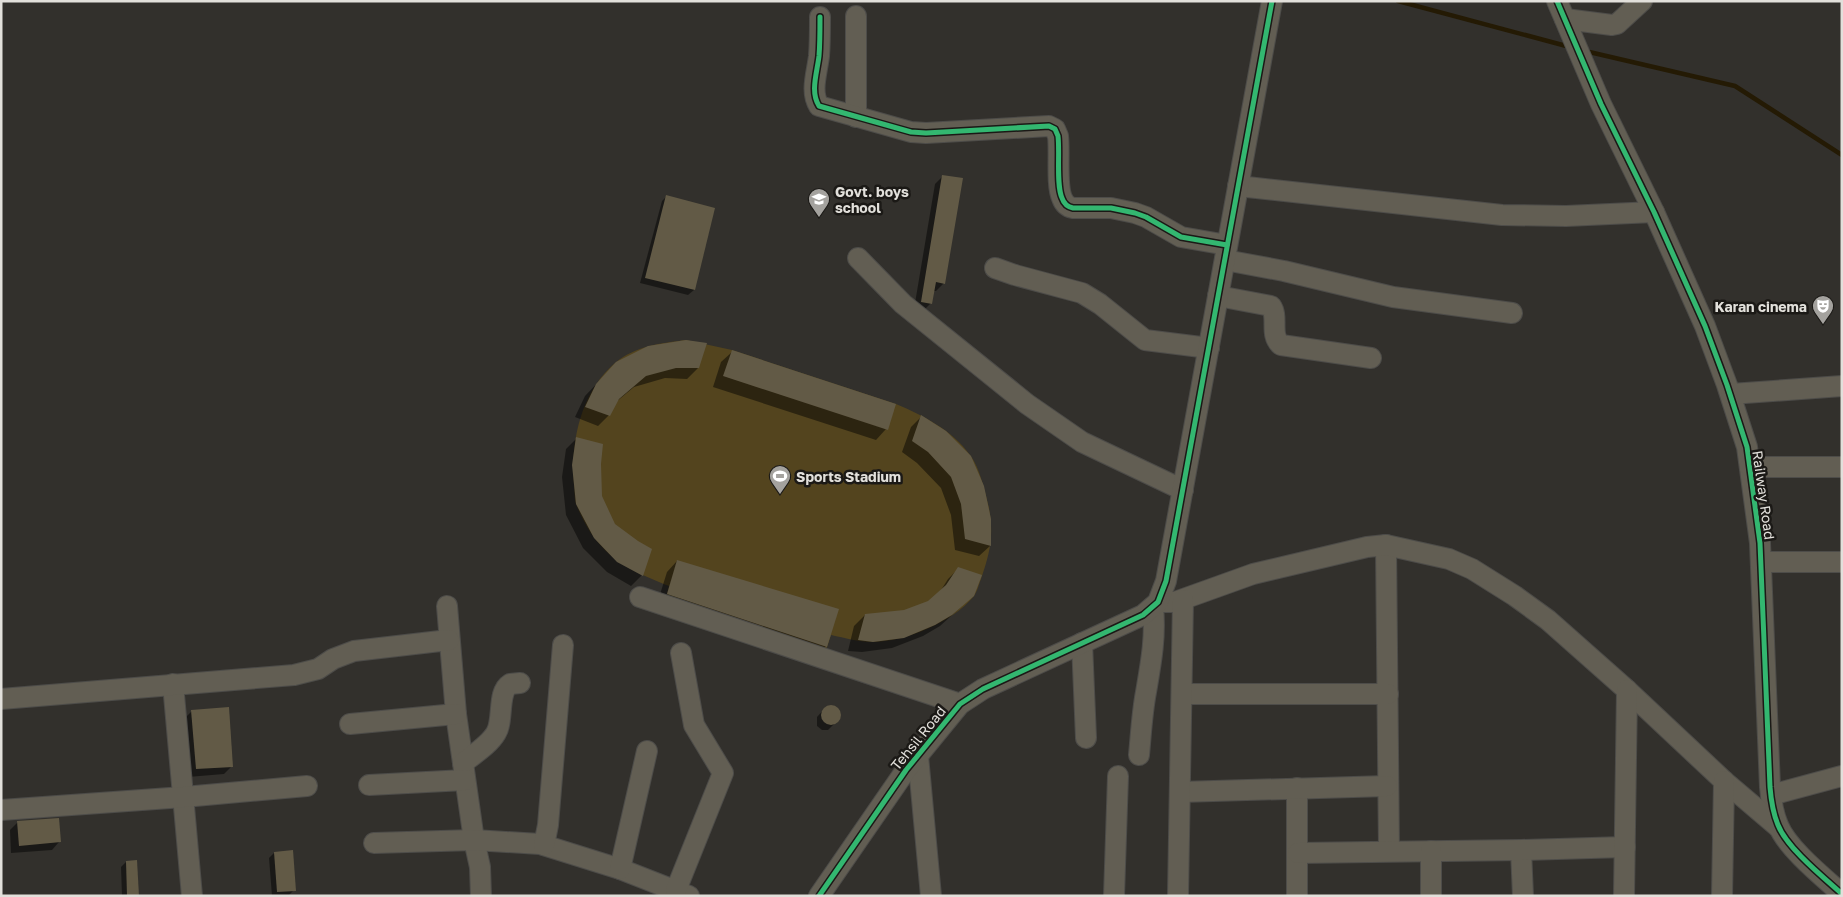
<svg xmlns="http://www.w3.org/2000/svg" width="1843" height="897" font-family="'Golos Text',sans-serif">
  <style>
    .pitch { fill: #53441e }
    .shadow { fill: #0007 }
    .lines { fill: none; stroke-linecap: round; stroke-linejoin: round }
    .stream { stroke: #241a04; stroke-width: 4.5 }
    .building { fill: #625a46 }
    .minor-casing { stroke: #4d4c49; stroke-width: 22 }
    .minor { stroke: #625e53; stroke-width: 20 }
    .cycleway-casing { stroke: #1b1916; stroke-width: 8 }
    .cycleway { stroke: #33b770; stroke-width: 5 }
    .labels { text-anchor: middle; dominant-baseline: central; stroke-width: 5; stroke-linejoin: round; paint-order: stroke }
    .poi-label { font-size: 14px; font-weight: bold; fill: #e2e0db; stroke: #1b1916; text-anchor: start }
    .street-label { font-size: 14px; fill: #e2e0db; stroke: #1b1916 }
  </style>
  <rect width="100%" height="100%" fill="#32302c"/>
  <path class="pitch" d="M686 340 732 350 896 404C924 416 952 430 970 455 980 468 985 492 989 508 994 536 990 553 981 579 979 584 977 592 974 596 953 622 905 642 872 642 859 642 845 638 831 635L826 650 665 601 669 586C641 575 612 563 594 537 588 530 579 512 576 504 574 498 575 491 574 485 570 442 581 392 615 363 635 346 662 343 686 340Z"/>
  <g class="shadow">
    <path d="M943 176 944 283 936 291H933L931 303 923 311 914 309 935 184Z"/>
    <path d="M667 196 713 209 694 290 688 295 640 283 662 201Z"/>
    <path d="M706 344 698 368 687 379 665 378 634 387 616 402 609 415 598 426 575 417 585 396 605 375Z"/>
    <path d="M732 352 886 429 876 440 713 387 721 362Z"/>
    <path d="M922 416 990 520V546L979 556 955 550 951 515 941 488 917 463 902 452 911 427Z"/>
    <path d="M577 438 599 464 601 496 614 524 637 543 642 575 631 586 607 572 583 548 566 515 562 477 566 449Z"/>
    <path d="M677 561 826 646 816 657 657 604 667 572Z"/>
    <path d="M959 568 962 606 940 626 923 636 892 648 862 652 848 651 854 626 865 615 904 612 929 602 938 595 948 579Z"/>
    <path d="M826 707H835L838 711V720L828 730H822L817 726V717Z"/>
    <path d="M192 711 232 766 224 774 188 777 184 719Z"/>
    <path d="M18 822 59 842 52 850 11 853 10 830Z"/>
    <path d="M274 853 294 890 289 895 272 896 269 858Z"/>
    <path d="M126 862 138 896H122L121 867Z"/>
  </g>
  <g class="lines">
    <g class="stream">
      <path d="M1398 1 1570 47"/>
      <path d="M1585 51 1735 86 1842 155"/>
    </g>
  </g>
  <g class="building">
    <path d="M942 175 963 178 945 284 936 282 932 304 921 302Z"/>
    <path d="M666 195 715 208 695 290 645 278Z"/>
    <path d="M686 340 707 343 699 368H676L646 376 619 399 610 416 585 407 596 384 616 362 648 346Z"/>
    <path d="M732 350 896 404 888 430 723 376Z"/>
    <path d="M921 415 946 431 971 456 984 486 991 519V546L965 539 961 504 951 477 928 452 912 441Z"/>
    <path d="M576 437 603 444 601 464 602 496 615 524 638 541 652 549 643 576 617 562 594 538 576 504 572 465Z"/>
    <path d="M677 560 839 609 827 647 667 594Z"/>
    <path d="M958 567 982 575 974 596 952 615 935 625 904 638 873 642 858 640 865 614 904 610 928 601 946 585Z"/>
    <circle cx="831" cy="715" r="10"/>
    <path d="M229 707 233 767 196 769 191 710Z"/>
    <path d="M59 818 61 842 19 846 17 821Z"/>
    <path d="M293 850 296 891 277 892 274 852Z"/>
    <path d="M137 860 139 896H127L126 861Z"/>
  </g>
  <g class="lines">
    <g class="minor-casing">
      <g id="minor">
        <path d="M1557 1 1601 104 1654 212 1705 326 1727 385 1747 447 1760 543 1770 787C1771 800 1773 813 1778 825 1787 848 1823 877 1842 894"/>
        <path d="M856 16V117"/>
        <path d="M820 17C820 30 820 44 819 56 817 73 810 92 819 106L911 132 926 133 1049 126 1055 129 1058 136C1060 152 1056 185 1062 198 1064 204 1068 207 1073 208H1111L1135 213 1146 217 1181 237 1227 245"/>
        <path d="M1565 19 1612 25 1617 24 1642 1"/>
        <path d="M1238 186 1502 215 1566 216 1654 212"/>
        <path d="M858 258 903 304 1027 404 1082 442 1183 490"/>
        <path d="M1225 260 1284 271 1393 297 1512 313"/>
        <path d="M995 268 1015 275 1082 293 1100 304 1145 340 1209 348"/>
        <path d="M1218 296 1271 306C1279 317 1269 335 1281 345L1371 358"/>
        <path d="M1731 394 1842 386"/>
        <path d="M1750 467H1842"/>
        <path d="M1386 545 1389 851"/>
        <path d="M1761 562H1842"/>
        <path d="M640 597 960 704"/>
        <path d="M1158 602H1175L1253 574 1367 547 1386 545 1449 559 1472 569 1515 596 1548 620 1627 690 1724 781 1778 827"/>
        <path d="M447 606 456 714 474 840 480 867 481 896"/>
        <path d="M1082 643 1086 738"/>
        <path d="M173 684 192 896"/>
        <path d="M1182 694H1388"/>
        <path d="M1 699 294 675 318 669 333 659 354 651 449 640"/>
        <path d="M350 724 456 714"/>
        <path d="M1139 755C1141 734 1142 713 1146 692 1151 663 1156 636 1153 607"/>
        <path d="M918 756 931 896"/>
        <path d="M463 763C474 754 489 745 496 733 504 720 497 692 510 684L520 683"/>
        <path d="M369 785 465 780"/>
        <path d="M1297 788V896"/>
        <path d="M1180 792 1387 786"/>
        <path d="M1771 795 1842 776"/>
        <path d="M1 810 184 797 307 786"/>
        <path d="M374 843 474 840 540 844 620 869 689 896"/>
        <path d="M544 845 548 825 563 645"/>
        <path d="M1521 850 1523 896"/>
        <path d="M1298 853 1521 850 1625 847"/>
        <path d="M620 869 647 751"/>
        <path d="M676 890 723 773 694 725 681 653"/>
        <path d="M819 896 906 770 960 704 983 689 1143 615 1158 602 1166 581 1272 1"/>
        <path d="M1114 896 1118 776"/>
        <path d="M1178 896 1183 600"/>
        <path d="M1431 896V851"/>
        <path d="M1624 896 1627 690"/>
        <path d="M1722 896 1724 781"/>
      </g>
    </g>
    <use href="#minor" class="minor"/>
    <g class="cycleway-casing">
      <g id="cycleway">
        <path d="M1557 1 1601 104 1654 212 1705 326 1727 385 1747 447 1760 543 1770 787C1771 800 1773 813 1778 825 1787 848 1823 877 1842 894"/>
        <path d="M820 17C820 30 820 44 819 56 817 73 810 92 819 106L911 132 926 133 1049 126 1055 129 1058 136C1060 152 1056 185 1062 198 1064 204 1068 207 1073 208H1111L1135 213 1146 217 1181 237 1227 245"/>
        <path d="M819 896 906 770 960 704 983 689 1143 615 1158 602 1166 581 1272 1"/>
      </g>
    </g>
    <use href="#cycleway" class="cycleway"/>
  </g>
  <defs>
    <g id="school-pin" transform="scale(1.125)"><path d="M0 17L-7.5 6A9.5 9.5 0 1 1 7.5 6Z" fill="#a4a29e" stroke="#1b1916"/><path d="M0-5L7-2L0 1L-7-2ZM-4 1L0 2.5L4 1V4Q0 6-4 4Z" fill="#fff"/></g>
    <g id="theatre-pin" transform="scale(1.125)"><path d="M0 17L-7.5 6A9.5 9.5 0 1 1 7.5 6Z" fill="#a4a29e" stroke="#1b1916"/><path d="M-5-5.5Q0-4 5-5.5V0Q5 5 0 6Q-5 5-5 0ZM-3.3-2.5H-1v1.5H-3.3ZM1-2.5H3.3v1.5H1ZM-2.8 1Q0 5.5 2.8 1Z" fill="#fff"/></g>
    <g id="stadium-pin" transform="scale(1.125)"><path d="M0 17L-7.5 6A9.5 9.5 0 1 1 7.5 6Z" fill="#a4a29e" stroke="#1b1916"/><path d="M0-5a6.5 5 0 1 0 0 10a6.5 5 0 1 0 0-10ZM-3.5-1.8h7v3.6h-7Z" fill="#fff"/></g>
  </defs>
  <g fill-rule="evenodd">
    <use href="#school-pin" x="819" y="199"/>
    <use href="#theatre-pin" x="1823" y="306"/>
    <use href="#stadium-pin" x="780" y="476"/>
  </g>
  <g class="labels">
    <g class="poi-label">
      <text x="835" y="191">Govt. boys<tspan x="835" dy="16">school</tspan></text>
      <text x="1807" y="306" text-anchor="end">Karan cinema</text>
      <text x="796" y="476">Sports Stadium</text>
    </g>
    <g class="street-label">
      <text transform="translate(1764 495) rotate(82)">Railway Road</text>
      <text transform="translate(918 738) rotate(-51)">Tehsil Road</text>
    </g>
  </g>
  <rect width="1843" height="897" fill="none" stroke="#e2e0db" stroke-width="5"/>
</svg>
